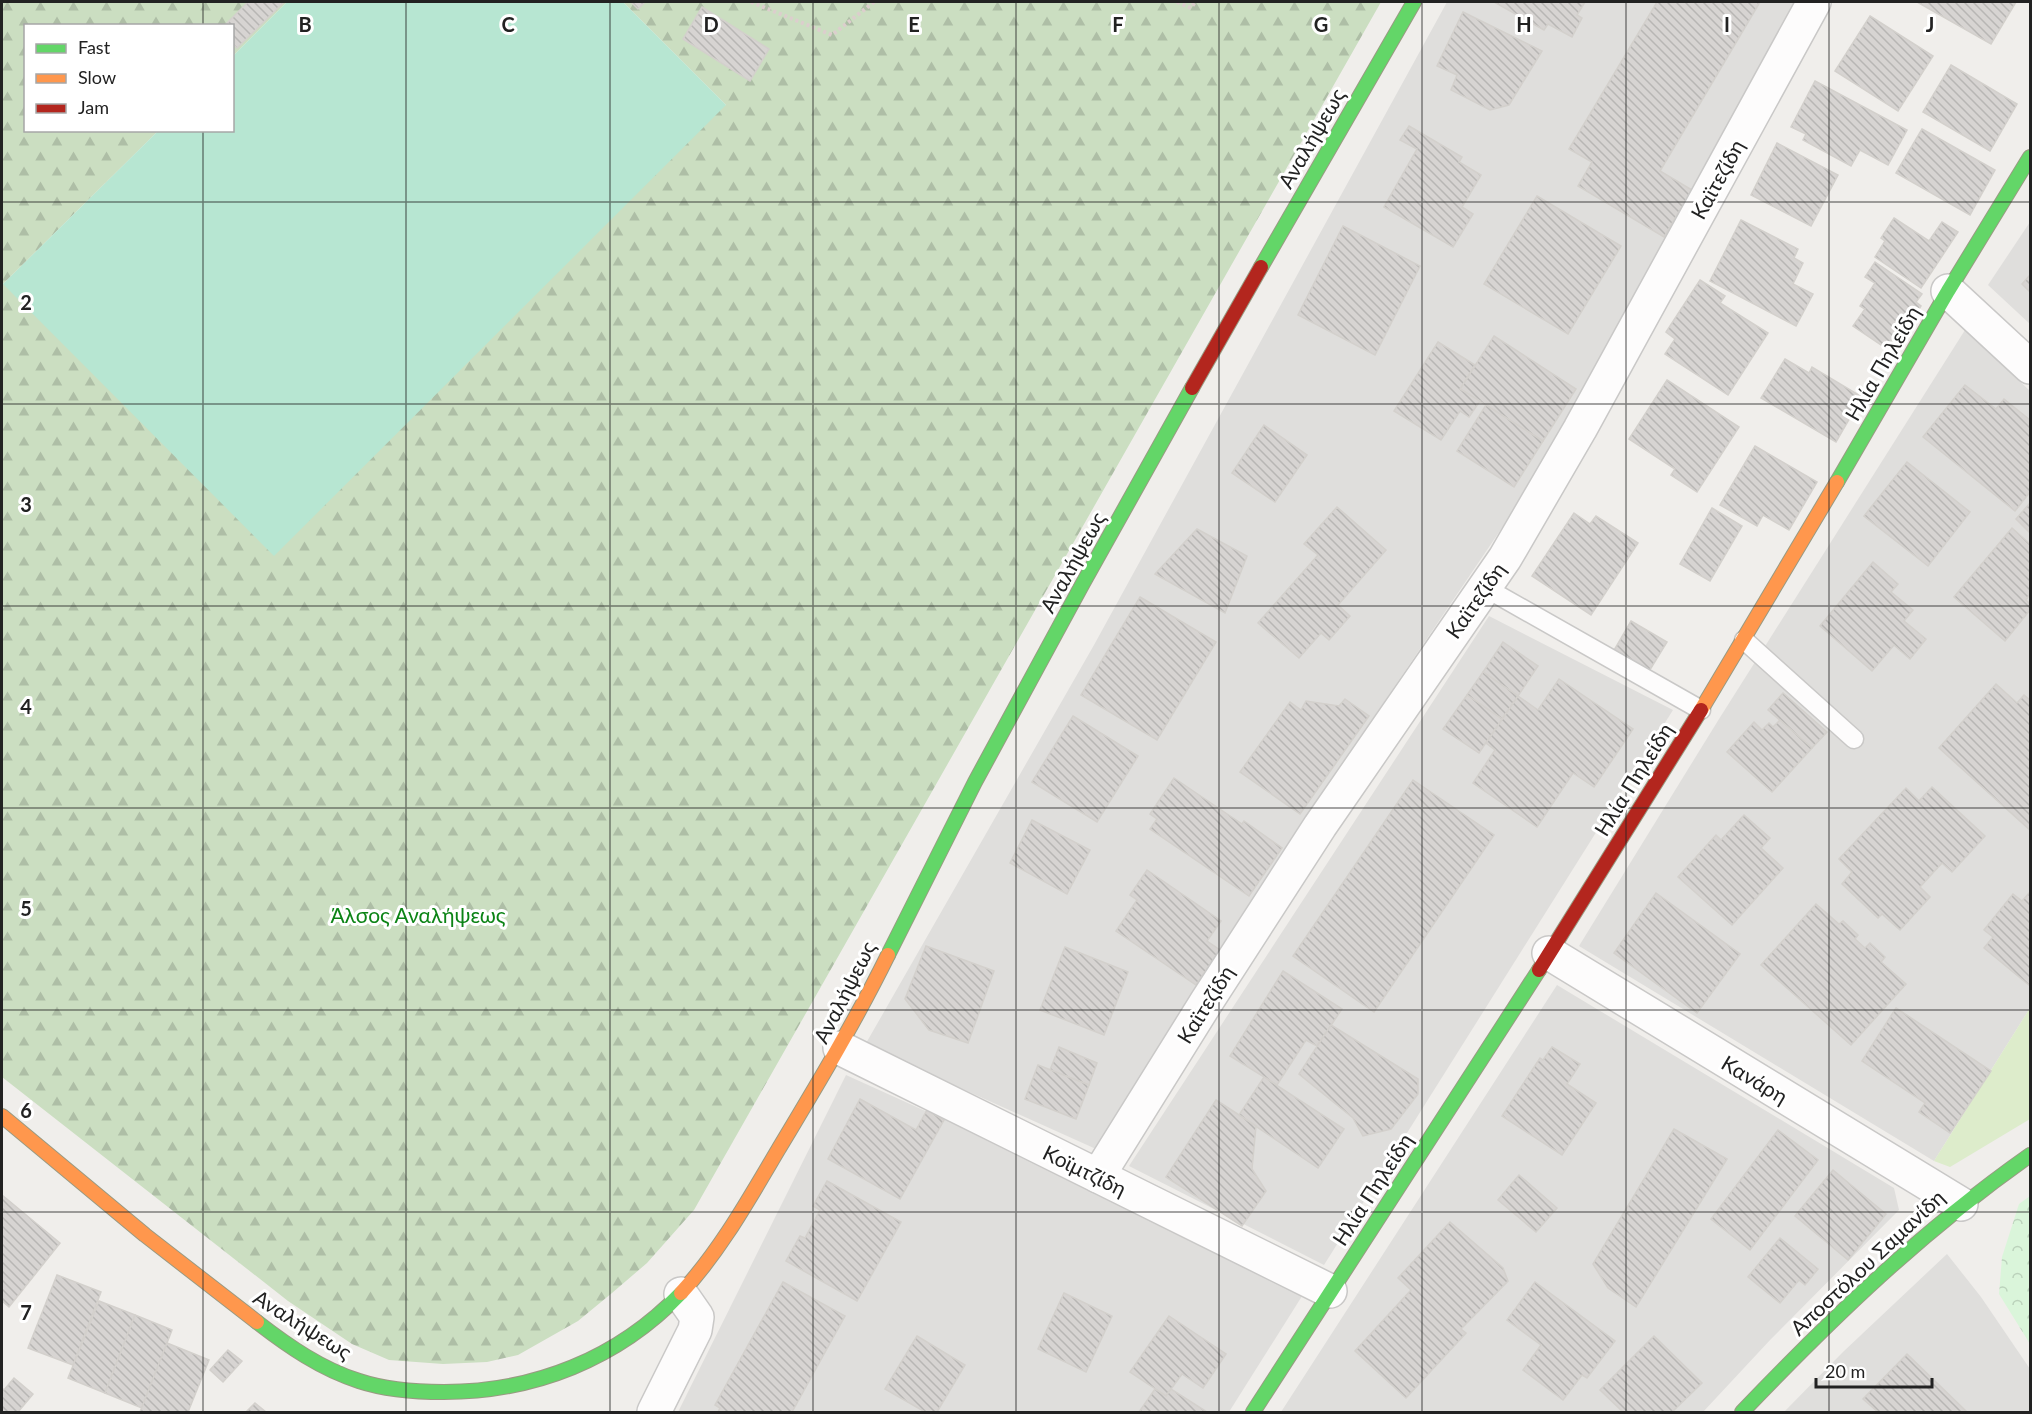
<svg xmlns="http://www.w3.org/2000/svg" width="2032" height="1414" font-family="Lato,sans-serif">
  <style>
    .residential { fill: #dfdedc }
    .grass { fill: #ddeccb }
    .forest { fill: url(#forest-firs) }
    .park { fill: url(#park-crowns) }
    .pitch { fill: #b7e6d2 }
    .building { fill: url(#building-back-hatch); stroke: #d3d0cc; stroke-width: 1.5 }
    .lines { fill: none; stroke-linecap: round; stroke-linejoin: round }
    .lane-casing { stroke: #c9c8c7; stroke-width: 21 }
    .street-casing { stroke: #c9c8c7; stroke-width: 36 }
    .fast-casing { stroke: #999a82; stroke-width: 16 }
    .slow-casing { stroke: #999a82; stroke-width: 16 }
    .jam-casing { stroke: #999a82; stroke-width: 16 }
    .path { stroke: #dccecd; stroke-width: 4; stroke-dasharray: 3 3; stroke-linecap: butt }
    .lane { stroke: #fdfcfc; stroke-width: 18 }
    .street { stroke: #fdfcfc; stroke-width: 33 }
    .fast { stroke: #63d668; stroke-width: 14 }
    .slow { stroke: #ff974d; stroke-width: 14 }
    .jam { stroke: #b3261e; stroke-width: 14 }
    .grid { fill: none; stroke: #222; stroke-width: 1.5; stroke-opacity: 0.55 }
    .labels { text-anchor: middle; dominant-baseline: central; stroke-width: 6; stroke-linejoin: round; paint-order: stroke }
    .street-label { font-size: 21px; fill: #222; stroke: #fff }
    .park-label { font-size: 21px; fill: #0c8416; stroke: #fff }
    .grid-label { font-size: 20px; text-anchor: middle; font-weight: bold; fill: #222; stroke: #fff; stroke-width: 6; stroke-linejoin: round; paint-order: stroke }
  </style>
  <defs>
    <pattern id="forest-firs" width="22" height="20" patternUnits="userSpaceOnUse" patternTransform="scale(1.5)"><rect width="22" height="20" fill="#cbdec1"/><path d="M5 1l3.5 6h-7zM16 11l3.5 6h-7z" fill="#aebea6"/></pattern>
    <pattern id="park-crowns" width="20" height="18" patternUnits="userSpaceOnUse" patternTransform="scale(1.5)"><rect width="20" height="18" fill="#daf5da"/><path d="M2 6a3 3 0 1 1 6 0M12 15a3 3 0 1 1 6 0" fill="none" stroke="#bbd2bb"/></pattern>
    <pattern id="building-back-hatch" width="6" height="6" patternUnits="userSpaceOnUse" patternTransform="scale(1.5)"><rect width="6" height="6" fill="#d7d4d2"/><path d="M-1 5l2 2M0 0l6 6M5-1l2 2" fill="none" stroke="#b8b6b4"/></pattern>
  </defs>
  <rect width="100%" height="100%" fill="#f0eeeb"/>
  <g class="residential">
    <path d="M1447 2H1797L1531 485 1296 832 1096 1149 865 1045 1094 645Z"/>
    <path d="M2030 222V324L1988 285Z"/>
    <path d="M1965 330 2030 391V1008L1934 1161 1579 946 1719 719Z"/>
    <path d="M1489 616 1673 710 1324 1265 1129 1166Z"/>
    <path d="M1557 985 1894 1188 1899 1210 1771 1339 1703 1412H1281Z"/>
    <path d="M846 1075 996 1143 1304 1293 1229 1412H678Z"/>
    <path d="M1947 1254 1981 1297 2030 1369V1412H1784L1843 1352Z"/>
  </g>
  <path class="grass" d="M2030 1008V1119L1950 1167 1934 1161Z"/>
  <path class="forest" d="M2 2H287L233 56 232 26H26V130L158 131 3 284 726 105 623 2H1381L694 1210 647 1263 612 1293 578 1321 518 1355 487 1362 443 1364 389 1360 352 1344 288 1301 2 1077Z"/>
  <path class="park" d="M2030 1196V1344L1999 1294 2002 1257 2019 1204Z"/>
  <path class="pitch" d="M287 2H623L726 105 274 556 3 284 158 131 232 130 233 56Z"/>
  <g class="building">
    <path d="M248 2H284L237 48 232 43V26H224Z"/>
    <path d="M631 2H645L638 9Z"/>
    <path d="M1494 2H1585L1577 15 1582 18 1572 37 1548 24 1544 30Z"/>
    <path d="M1657 2H1760L1660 171 1692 190 1664 237 1578 186 1592 162 1569 149Z"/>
    <path d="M1917 2H2016L1991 44Z"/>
    <path d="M702 7 769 49 750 81 683 39Z"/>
    <path d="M1463 12 1542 51 1509 105 1490 110 1451 90 1457 75 1437 66Z"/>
    <path d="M1870 16 1933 56 1898 111 1835 71Z"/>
    <path d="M1951 65 2017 104 1990 151 1923 112Z"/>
    <path d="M1815 81 1907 130 1888 165 1860 150 1851 166 1803 140 1806 134 1791 127Z"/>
    <path d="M1409 126 1462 157 1459 162 1481 175 1462 207 1473 214 1453 247 1384 207 1417 149 1400 140Z"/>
    <path d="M1922 129 1995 170 1970 215 1896 173Z"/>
    <path d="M1777 143 1838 175 1811 226 1751 195Z"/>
    <path d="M1537 196 1621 246 1568 334 1484 284Z"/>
    <path d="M1894 218 1929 241 1942 222 1958 232 1921 288 1875 257 1885 241 1881 238Z"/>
    <path d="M1741 220 1798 249 1794 258 1803 263 1793 284 1813 294 1796 326 1710 281Z"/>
    <path d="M1343 226 1420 266 1375 355 1298 315Z"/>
    <path d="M1875 262 1922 294 1916 302 1921 306 1914 317 1910 314 1887 349 1853 326 1865 309 1860 306 1875 283 1865 277Z"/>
    <path d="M2030 275V292L2022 284Z"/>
    <path d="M1700 280 1725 296 1720 303 1768 333 1728 395 1665 354 1675 339 1666 332Z"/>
    <path d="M1494 336 1576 389 1543 441 1460 389Z"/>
    <path d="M1438 342 1475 365 1460 389 1480 401 1469 417 1460 411 1441 440 1394 411Z"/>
    <path d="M1785 359 1809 373 1812 367 1862 397 1836 442 1761 398Z"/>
    <path d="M1667 380 1739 427 1697 492 1671 475 1675 469 1629 439Z"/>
    <path d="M1965 385 1996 409 2004 399 2030 420V492L2015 511 1923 437Z"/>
    <path d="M1486 405 1543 441 1514 487 1457 451Z"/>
    <path d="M1264 425 1307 455 1275 502 1232 473Z"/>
    <path d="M1755 446 1817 482 1789 530 1763 515 1757 526 1720 505Z"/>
    <path d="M1907 462 1970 512 1928 566 1864 516Z"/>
    <path d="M2030 503V533L2016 519Z"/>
    <path d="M1337 507 1386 550 1338 605 1350 616 1329 640 1321 633 1299 658 1258 623 1318 555 1304 544Z"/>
    <path d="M1712 508 1742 526 1710 581 1680 564Z"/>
    <path d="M1574 513 1590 524 1596 516 1638 543 1591 615 1532 576Z"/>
    <path d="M2012 528 2030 544V594L2026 600 2030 604V610L2005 641 1954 597Z"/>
    <path d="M1197 529 1247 556 1225 613 1155 574Z"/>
    <path d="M1873 562 1898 584 1891 592 1913 610 1904 621 1926 639 1910 659 1894 645 1872 671 1820 626Z"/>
    <path d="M1140 597 1216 642 1157 740 1081 695Z"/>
    <path d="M1631 621 1667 642 1648 673 1613 652Z"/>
    <path d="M1503 642 1538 666 1518 696 1483 672Z"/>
    <path d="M1483 672 1518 696 1502 719 1467 695Z"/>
    <path d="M1559 679 1633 729 1594 787 1573 773 1537 827 1473 783 1495 750 1486 743 1518 696 1538 710Z"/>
    <path d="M1996 684 2017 703 2024 695 2030 700V830L1939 748Z"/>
    <path d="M1783 693 1827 732 1812 748 1768 710Z"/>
    <path d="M1467 695 1502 719 1479 753 1443 729Z"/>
    <path d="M1345 699 1369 716 1300 814 1240 772 1290 702 1301 710 1306 701 1339 706Z"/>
    <path d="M1073 716 1138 756 1097 822 1032 782Z"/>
    <path d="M1780 720 1812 748 1772 792 1727 752 1754 722 1762 730 1769 723 1773 727Z"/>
    <path d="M1174 778 1242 824 1244 821 1282 848 1249 896 1150 829 1157 819 1150 814Z"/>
    <path d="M1413 780 1494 835 1374 1012 1293 956Z"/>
    <path d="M1932 787 1985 836 1952 872 1942 863 1920 887 1930 897 1900 930 1882 914 1878 918 1842 884 1852 872 1839 859 1906 788 1919 801Z"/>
    <path d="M1744 815 1770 838 1761 848 1783 868 1732 925 1678 877 1716 835 1721 840Z"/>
    <path d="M1032 820 1090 850 1067 894 1010 863Z"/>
    <path d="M1147 870 1221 921 1207 941 1220 950 1196 985 1116 931 1137 900 1130 895Z"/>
    <path d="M1656 893 1740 954 1697 1013 1614 953Z"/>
    <path d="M2029 893 2030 894V986L1984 948 1993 937 1984 930 2013 894 2022 901Z"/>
    <path d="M1816 904 1839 924 1843 921 1858 935 1855 939 1865 948 1870 943 1885 957 1881 962 1906 984 1851 1045 1761 965Z"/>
    <path d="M926 946 994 971 968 1043 929 1030 905 999Z"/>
    <path d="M1065 947 1128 972 1104 1035 1040 1010Z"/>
    <path d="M1283 971 1342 1009 1317 1046 1306 1040 1277 1085 1230 1056Z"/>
    <path d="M1896 1008 1991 1071 1950 1133 1919 1112 1925 1103 1862 1061Z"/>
    <path d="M1331 1025 1418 1079V1094L1391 1129 1363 1136 1353 1118 1299 1074Z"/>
    <path d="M1059 1047 1097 1063 1089 1085 1050 1070Z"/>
    <path d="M1552 1047 1580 1064 1567 1084 1596 1103 1562 1155 1502 1116 1540 1058 1543 1060Z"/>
    <path d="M1038 1065 1089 1085 1076 1119 1025 1099Z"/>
    <path d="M1264 1077 1344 1129 1318 1168 1239 1115Z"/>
    <path d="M860 1099 916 1130 927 1110 944 1120 900 1199 828 1159Z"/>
    <path d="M1216 1100 1256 1126 1252 1169 1266 1191 1242 1226 1166 1177Z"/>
    <path d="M1674 1129 1727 1159 1636 1307 1608 1288 1593 1264Z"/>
    <path d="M1778 1130 1818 1160 1750 1250 1711 1219Z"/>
    <path d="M1833 1170 1886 1214 1848 1260 1795 1216Z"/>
    <path d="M1519 1175 1557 1208 1536 1232 1498 1200Z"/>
    <path d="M827 1181 901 1222 857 1301 786 1261 800 1236 805 1238 820 1210 813 1206Z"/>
    <path d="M2 1195 60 1243 9 1307 2 1301Z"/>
    <path d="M1450 1222 1503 1268 1508 1281 1461 1329 1466 1333 1406 1398 1355 1351 1411 1290 1398 1278Z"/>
    <path d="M1780 1238 1818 1269 1805 1285 1799 1280 1780 1303 1748 1277Z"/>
    <path d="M57 1275 101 1292 73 1365 28 1348Z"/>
    <path d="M783 1282 845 1316 792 1412H718L720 1408 715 1405Z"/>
    <path d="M1535 1282 1615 1341 1587 1378 1582 1375 1563 1400 1523 1370 1541 1345 1507 1320Z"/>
    <path d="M1064 1293 1112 1316 1086 1372 1038 1349Z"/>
    <path d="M99 1301 135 1315 105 1393 68 1378Z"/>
    <path d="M135 1315 172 1330 142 1408 105 1393Z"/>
    <path d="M1169 1316 1226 1354 1203 1388 1182 1374 1166 1396 1130 1372Z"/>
    <path d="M917 1336 965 1365 937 1412H925L885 1389Z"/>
    <path d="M1654 1336 1702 1383 1672 1412H1623L1600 1390Z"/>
    <path d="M167 1343 209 1360 188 1412H140Z"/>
    <path d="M228 1350 242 1361 223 1382 210 1370Z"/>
    <path d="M1907 1354 1967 1412H1878L1863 1399Z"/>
    <path d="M14 1378 33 1394 18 1412H2V1388L4 1390Z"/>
    <path d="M1155 1389 1166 1396 1171 1389 1207 1412H1139Z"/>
    <path d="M255 1403 266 1412H246Z"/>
  </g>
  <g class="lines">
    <g class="lane-casing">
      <g id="lane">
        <path d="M1484 587 1701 710"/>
        <path d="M1744 640 1854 739"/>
      </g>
    </g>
    <g class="street-casing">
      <g id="street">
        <path d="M1948 291 2030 367"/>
        <path d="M1549 953 1961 1204"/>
        <path d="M840 1048 1330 1291"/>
        <path d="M1098 1176 1207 1001 1320 826 1505 558 1580 429 1814 2"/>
        <path d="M654 1412 695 1330 697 1317 681 1294"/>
      </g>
    </g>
    <g class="fast-casing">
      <g id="fast">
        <path d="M1261 267 1414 2"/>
        <path d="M1837 482 1948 291 2030 157"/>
        <path d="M888 955 975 782 1082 585 1192 388"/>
        <path d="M257 1322C288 1346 321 1369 359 1381 386 1390 416 1392 444 1392 534 1392 618 1359 681 1293"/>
        <path d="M1253 1412 1539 970"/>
        <path d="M1742 1412C1833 1317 1922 1231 2030 1155"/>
      </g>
    </g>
    <g class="slow-casing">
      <g id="slow">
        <path d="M1701 710 1837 482"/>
        <path d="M2 1116 145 1235 257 1322"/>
        <path d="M681 1293C720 1251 749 1199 778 1150 817 1085 855 1022 888 955"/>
      </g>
    </g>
    <g class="jam-casing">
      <g id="jam">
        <path d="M1192 388 1261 267"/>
        <path d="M1539 970 1701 710"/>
      </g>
    </g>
    <g class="path">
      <path d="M751 2 832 35 874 2"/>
      <path d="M1177 2 1191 8 1195 2"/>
    </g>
    <use href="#lane" class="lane"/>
    <use href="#street" class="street"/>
    <use href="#fast" class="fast"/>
    <use href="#slow" class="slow"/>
    <use href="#jam" class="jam"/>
  </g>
  <path class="grid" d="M203 2V26M406 2V1412M610 2V1412M813 2V1412M1016 2V1412M1219 2V1412M1422 2V1412M1626 2V1412M1829 2V1412M203 130V1412M2 202H2030M2 404H2030M2 606H2030M2 808H2030M2 1010H2030M2 1212H2030"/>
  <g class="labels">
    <g class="street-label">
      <text transform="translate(1311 138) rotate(-60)">Αναλήψεως</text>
      <text transform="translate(1717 179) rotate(-61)">Καϊτεζίδη</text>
      <text transform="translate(1882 363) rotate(-60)">Ηλία Πηλείδη</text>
      <text transform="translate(1072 562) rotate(-61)">Αναλήψεως</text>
      <text transform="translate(1475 600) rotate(-55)">Καϊτεζίδη</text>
      <text transform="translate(1633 779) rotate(-58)">Ηλία Πηλείδη</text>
      <text transform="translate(844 992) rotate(-63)">Αναλήψεως</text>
      <text transform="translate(1205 1004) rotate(-58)">Καϊτεζίδη</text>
      <text transform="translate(1755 1079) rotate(31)">Κανάρη</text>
      <text transform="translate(1085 1170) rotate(26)">Κοϊμτζίδη</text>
      <text transform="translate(1372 1189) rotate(-57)">Ηλία Πηλείδη</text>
      <text transform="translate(1867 1262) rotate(-43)">Αποστόλου Σαμανίδη</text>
      <text transform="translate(303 1324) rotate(32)">Αναλήψεως</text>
    </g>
    <g class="park-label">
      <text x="418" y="914">Άλσος Αναλήψεως</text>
    </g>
  </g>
  <g class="grid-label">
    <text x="305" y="32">B</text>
    <text x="508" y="32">C</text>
    <text x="711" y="32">D</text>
    <text x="914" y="32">E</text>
    <text x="1118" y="32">F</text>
    <text x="1321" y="32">G</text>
    <text x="1524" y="32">H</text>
    <text x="1727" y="32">I</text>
    <text x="1930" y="32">J</text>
    <text x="26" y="310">2</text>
    <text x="26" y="512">3</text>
    <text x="26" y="714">4</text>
    <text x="26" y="916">5</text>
    <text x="26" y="1118">6</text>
    <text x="26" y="1320">7</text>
  </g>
  <rect width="2032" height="1414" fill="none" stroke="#222222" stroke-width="6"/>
  <rect x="24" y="24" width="210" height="108" fill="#ffffff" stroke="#a7a7a7" stroke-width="1.5"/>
  <rect x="36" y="44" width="30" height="9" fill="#63d668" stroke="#a7a7a7" stroke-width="1.5"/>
  <text x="78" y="54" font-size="18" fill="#222222">Fast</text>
  <rect x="36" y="74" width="30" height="9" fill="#ff974d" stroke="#a7a7a7" stroke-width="1.5"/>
  <text x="78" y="84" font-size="18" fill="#222222">Slow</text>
  <rect x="36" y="104" width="30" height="9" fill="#b3261e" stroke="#a7a7a7" stroke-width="1.5"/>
  <text x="78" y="114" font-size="18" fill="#222222">Jam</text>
  <path d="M1816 1378v9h116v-9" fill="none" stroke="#222222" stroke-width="3"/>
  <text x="1825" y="1378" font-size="18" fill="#222222" stroke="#ffffff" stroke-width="4.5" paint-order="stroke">20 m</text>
</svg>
